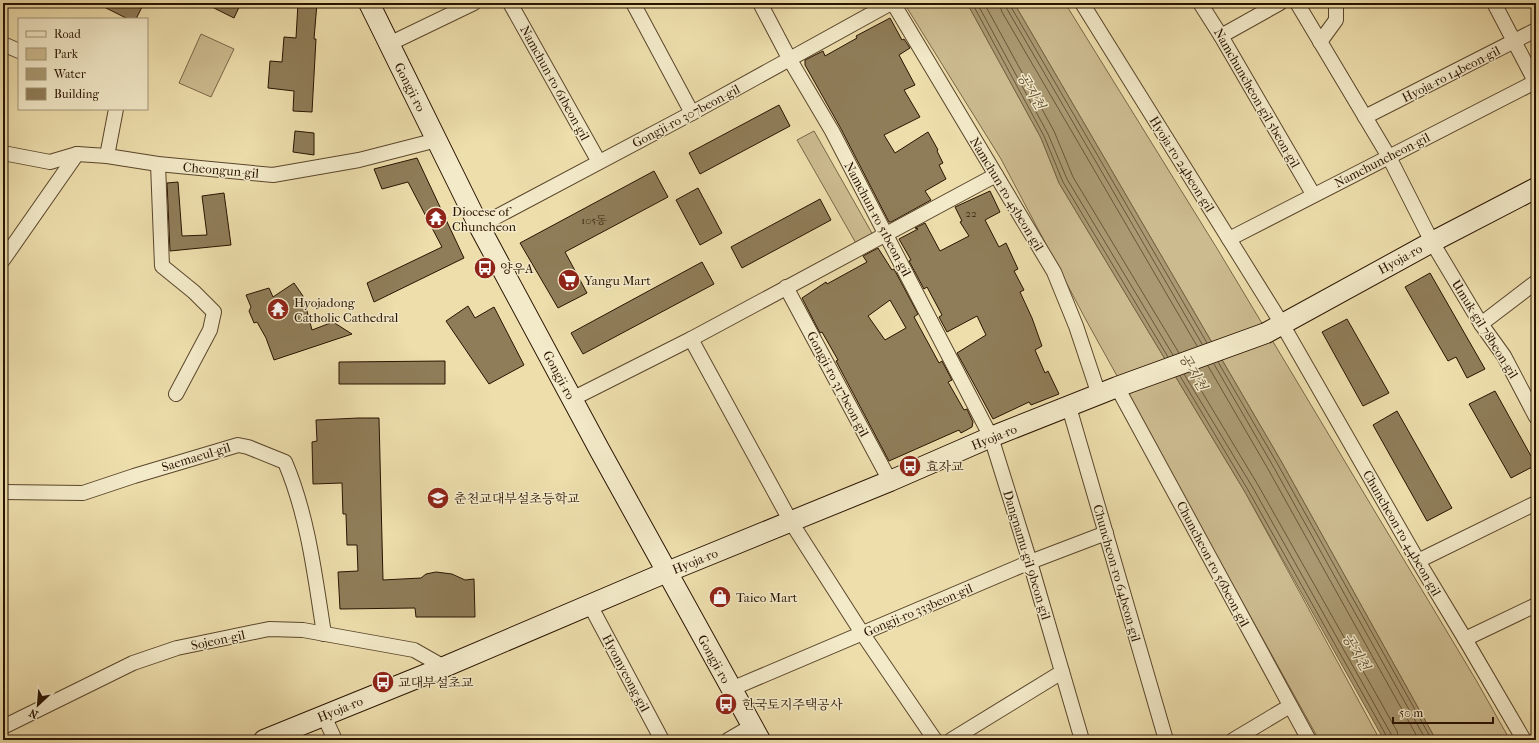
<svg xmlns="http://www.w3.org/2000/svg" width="1539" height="743" font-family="'IM FELL French Canon','Noto Serif KR',serif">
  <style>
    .green { fill: #ccbb8f; stroke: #7a6748 }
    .water { fill: #aa9972; stroke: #766344 }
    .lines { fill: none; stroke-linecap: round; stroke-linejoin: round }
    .shore { stroke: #6a5639; stroke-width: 1 }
    .building { fill: #8f7d59; stroke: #291300; fill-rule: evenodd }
    .street-casing { stroke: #5a462b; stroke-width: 16 }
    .secondary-casing { stroke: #291300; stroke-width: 22 }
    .street { stroke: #f3eac9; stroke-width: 14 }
    .secondary { stroke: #f3eac9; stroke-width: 20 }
    .labels { text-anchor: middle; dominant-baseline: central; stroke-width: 3; stroke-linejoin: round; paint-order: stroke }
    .number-label { font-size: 11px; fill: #422e16 }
    .street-label { font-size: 13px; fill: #291300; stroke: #f3eac9 }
    .poi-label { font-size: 13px; fill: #291300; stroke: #f3eac9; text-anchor: start }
    .water-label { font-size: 14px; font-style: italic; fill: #5d492e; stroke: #f3eac9 }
  </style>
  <rect width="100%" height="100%" fill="#eddeac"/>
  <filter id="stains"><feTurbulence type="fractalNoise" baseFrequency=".005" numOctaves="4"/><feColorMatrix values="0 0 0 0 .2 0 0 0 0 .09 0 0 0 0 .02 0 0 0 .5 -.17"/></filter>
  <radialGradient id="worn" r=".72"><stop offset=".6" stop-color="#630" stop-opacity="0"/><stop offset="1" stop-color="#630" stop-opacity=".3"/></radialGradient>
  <g class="green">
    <path d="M904 3H967L1041 138 1059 183 1245 492 1380 740H1319L1086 320 1001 159Z"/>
    <path d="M1014 3H1065L1218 250 1476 680 1510 740H1436L1281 461Z"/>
    <path d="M201 34 234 49 211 97 179 83Z"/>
    <path d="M814 131 873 235 857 245 797 140Z"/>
  </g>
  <path class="water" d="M967 3H1014L1281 461 1436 740H1384L1245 492 1059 183 1041 138Z"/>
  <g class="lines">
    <g class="shore">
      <path d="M972 3 1044 136 1063 182 1168 357"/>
      <path d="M977 3 1048 134 1067 179 1173 355"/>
      <path d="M984 3 1054 131 1073 177 1179 353"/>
      <path d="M999 3 1002 12 1197 346"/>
      <path d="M1005 3 1007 9 1202 344"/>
      <path d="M1010 3 1011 7 1207 343"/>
      <path d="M1218 362 1277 463 1432 740"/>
      <path d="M1214 364 1273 466 1426 740"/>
      <path d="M1208 366 1268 469 1419 740"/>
      <path d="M1190 372 1258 485 1397 731 1399 740"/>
      <path d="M1184 374 1253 488 1391 734 1393 740"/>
      <path d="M1180 376 1248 490 1387 737 1388 740"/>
    </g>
  </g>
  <g class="building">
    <path d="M96 3H144L136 19H128Z"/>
    <path d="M204 3H241L234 18Z"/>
    <path d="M298 3H317L314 39H316L312 112 293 111 294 91 268 88 270 61 282 62 284 37 296 38Z"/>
    <path d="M890 18 902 40 904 39 910 48 899 55 915 85 904 90 920 117 884 135 895 153 928 132 938 150 937 151 943 163 939 165 946 179 925 191 931 200 891 222H889L840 127 805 65V60L823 51 825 56 857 38 856 36Z"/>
    <path d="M779 105 790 126 700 174 689 153Z"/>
    <path d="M295 131 314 133V155L293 152Z"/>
    <path d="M417 158 464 258 374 302 367 283 442 247 408 182 382 189 374 169Z"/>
    <path d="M654 171 668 197 565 252 587 293 558 308 520 243Z"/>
    <path d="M178 182 182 236 207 235 202 196 224 193 231 245 170 251 167 183Z"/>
    <path d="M698 188 722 233 700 245 676 200Z"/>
    <path d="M990 191 1000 212 985 220 999 247 1006 243 1018 269 1014 271 1024 290 1020 292 1032 318 1042 346 1035 350 1045 373 1048 371 1059 394 1031 405 1029 402 993 419 957 353 986 335 977 316 947 332 939 317 942 315 927 287 924 289 909 261 911 260 899 239 918 229 915 228 925 223 940 251 969 236 960 222 962 221 955 207Z"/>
    <path d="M820 199 831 220 742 268 731 247Z"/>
    <path d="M878 248 892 270 894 269 918 314 914 317 939 363 942 361 952 380 948 382 964 410 967 409 973 422 972 427 961 433 959 430 889 461 836 361 838 360 822 332 820 333 802 298 826 282 827 284 867 262 863 256ZM890 300 906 328 885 340 868 316Z"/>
    <path d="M702 262 714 284 583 354 571 333Z"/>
    <path d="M1430 273 1485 369 1467 378 1456 357 1448 361 1405 287Z"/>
    <path d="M294 283 303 296 312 330 333 322 352 334 274 360 266 338 257 322 254 323 249 311 251 307 246 295 269 288 273 297Z"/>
    <path d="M468 306 475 318 494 307 524 365 489 384 446 321Z"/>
    <path d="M1347 319 1389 393 1363 406 1322 332Z"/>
    <path d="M445 361V384H339V362Z"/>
    <path d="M1495 391 1536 465 1511 478 1469 404Z"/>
    <path d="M1397 411 1452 508 1427 521 1373 425Z"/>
    <path d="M358 418H379L383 580 421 578 426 574 436 572 452 574 465 580 474 579 475 617H416L415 608 340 609 338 572 358 571 357 545H347L346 514H343L342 483 313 484 312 442 317 441 316 420Z"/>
  </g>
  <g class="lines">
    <g class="street-casing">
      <g id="street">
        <path d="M510 3 599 162"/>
        <path d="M633 3 692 113"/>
        <path d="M760 3 790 60 832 131 991 437 1030 562 1082 740"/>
        <path d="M893 3 1054 272 1076 326 1099 395"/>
        <path d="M1082 3 1282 324 1418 561 1465 639 1524 740"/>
        <path d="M1200 3 1221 36 1313 194"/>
        <path d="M1297 3 1389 157 1432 242 1481 324 1504 356 1536 417"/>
        <path d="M1494 3 1536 83"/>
        <path d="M1221 36 1280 3"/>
        <path d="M1320 42 1336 20V3"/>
        <path d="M3 44 19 51"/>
        <path d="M389 44 474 3"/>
        <path d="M1365 117 1536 30"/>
        <path d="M3 153 50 162 77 154 107 156 158 164 273 175 359 160 437 140"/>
        <path d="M107 156 116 109"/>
        <path d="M158 164 162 266 194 292 214 312 210 330 176 394"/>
        <path d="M479 226 692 113 891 3"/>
        <path d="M1229 239 1535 82"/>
        <path d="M3 260 77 154"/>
        <path d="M786 287 890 481"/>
        <path d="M1481 324 1536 282"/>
        <path d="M691 339 791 522 862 633 935 740"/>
        <path d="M1117 387 1309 740"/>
        <path d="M572 399 691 339 996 175"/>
        <path d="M1069 407 1166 740"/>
        <path d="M3 492 83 493 134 476 238 445 248 447 285 462C308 516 315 576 324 634"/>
        <path d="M1418 561 1536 503"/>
        <path d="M590 605 662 740"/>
        <path d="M1465 639 1536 605"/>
        <path d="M731 689 1030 562 1106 533"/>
        <path d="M324 716 335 740"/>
        <path d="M3 727 133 663 177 648 269 629 303 630 414 650 444 667"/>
        <path d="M728 740 752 726"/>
        <path d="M951 740 1062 672"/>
        <path d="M1233 740 1290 706"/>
      </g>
    </g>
    <g class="secondary-casing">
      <g id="secondary">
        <path d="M369 3 479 226 599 449 760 740"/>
        <path d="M264 740 444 667 667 572 890 481 991 437 1117 387 1266 333 1432 242 1536 188"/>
      </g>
    </g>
    <use href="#street" class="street"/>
    <use href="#secondary" class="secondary"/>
  </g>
  <defs>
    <g id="temple-disc" transform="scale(1.15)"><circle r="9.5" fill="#8f2418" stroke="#f3eac9"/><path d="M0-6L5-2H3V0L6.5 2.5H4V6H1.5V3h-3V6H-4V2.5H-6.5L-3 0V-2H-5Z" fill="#fff"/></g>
    <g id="bus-disc" transform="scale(1.15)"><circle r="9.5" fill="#8f2418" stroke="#f3eac9"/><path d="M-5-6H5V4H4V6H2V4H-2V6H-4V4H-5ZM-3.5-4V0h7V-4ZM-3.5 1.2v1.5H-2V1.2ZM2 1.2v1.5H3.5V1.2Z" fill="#fff"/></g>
    <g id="supermarket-disc" transform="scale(1.15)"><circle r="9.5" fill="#8f2418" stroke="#f3eac9"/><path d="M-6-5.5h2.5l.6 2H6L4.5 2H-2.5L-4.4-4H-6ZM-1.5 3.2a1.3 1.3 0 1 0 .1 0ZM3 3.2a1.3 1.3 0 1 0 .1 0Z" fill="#fff"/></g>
    <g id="school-disc" transform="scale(1.15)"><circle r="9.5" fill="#8f2418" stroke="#f3eac9"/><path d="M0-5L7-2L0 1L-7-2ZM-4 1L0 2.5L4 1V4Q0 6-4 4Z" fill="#fff"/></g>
    <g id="shop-disc" transform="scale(1.15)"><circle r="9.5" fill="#8f2418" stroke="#f3eac9"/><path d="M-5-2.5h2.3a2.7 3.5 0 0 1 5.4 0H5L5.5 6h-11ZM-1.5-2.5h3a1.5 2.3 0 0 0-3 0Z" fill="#fff"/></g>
  </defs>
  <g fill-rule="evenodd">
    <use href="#temple-disc" x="436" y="218"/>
    <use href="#bus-disc" x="485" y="268"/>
    <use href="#supermarket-disc" x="569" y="280"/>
    <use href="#temple-disc" x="278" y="309"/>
    <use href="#bus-disc" x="910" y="466"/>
    <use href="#school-disc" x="438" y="498"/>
    <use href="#shop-disc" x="720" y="597"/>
    <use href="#bus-disc" x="383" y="682"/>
    <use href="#bus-disc" x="726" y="704"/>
  </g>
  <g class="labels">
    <g class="number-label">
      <text x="971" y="213">22</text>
      <text x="594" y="220">105동</text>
    </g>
    <g class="street-label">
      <text transform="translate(1451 74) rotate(-27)">Hyoja-ro 14beon-gil</text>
      <text transform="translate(555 83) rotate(61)">Namchun-ro 61beon-gil</text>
      <text transform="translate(410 87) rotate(63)">Gongji-ro</text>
      <text transform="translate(1257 98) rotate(60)">Namchuncheon-gil 5beon-gil</text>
      <text transform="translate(686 116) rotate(-28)">Gongji-ro 307beon-gil</text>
      <text transform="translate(1382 160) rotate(-27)">Namchuncheon-gil</text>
      <text transform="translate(1182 164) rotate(58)">Hyoja-ro 24beon-gil</text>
      <text transform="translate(221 170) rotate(5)">Cheongun-gil</text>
      <text transform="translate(1007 194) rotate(59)">Namchun-ro 45beon-gil</text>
      <text transform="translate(878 219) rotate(62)">Namchun-ro 51beon-gil</text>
      <text transform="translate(1400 259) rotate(-29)">Hyoja-ro</text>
      <text transform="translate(1485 329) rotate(58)">Umuk-gil 78beon-gil</text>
      <text transform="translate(559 375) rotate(62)">Gongji-ro</text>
      <text transform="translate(838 384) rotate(62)">Gongji-ro 317beon-gil</text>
      <text transform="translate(994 437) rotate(-22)">Hyoja-ro</text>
      <text transform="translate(196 457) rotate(-17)">Saemaeul-gil</text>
      <text transform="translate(1402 533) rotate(60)">Chuncheon-ro 44beon-gil</text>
      <text transform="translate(1027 555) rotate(73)">Dangnamu-gil 9beon-gil</text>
      <text transform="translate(695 561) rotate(-22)">Hyoja-ro</text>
      <text transform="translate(1213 564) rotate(62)">Chuncheon-ro 56beon-gil</text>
      <text transform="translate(1117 573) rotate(74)">Chuncheon-ro 64beon-gil</text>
      <text transform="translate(918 610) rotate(-23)">Gongji-ro 333beon-gil</text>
      <text transform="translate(218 640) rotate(-12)">Sojeon-gil</text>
      <text transform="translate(714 659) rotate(61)">Gongji-ro</text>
      <text transform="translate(626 673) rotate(62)">Hyomyeong-gil</text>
      <text transform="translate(340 709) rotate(-22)">Hyoja-ro</text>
    </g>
    <g class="poi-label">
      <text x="452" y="211">Diocese of<tspan x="452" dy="15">Chuncheon</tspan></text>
      <text x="500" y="268">양우A</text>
      <text x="584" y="280">Yangu Mart</text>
      <text x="294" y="302">Hyojadong<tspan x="294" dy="15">Catholic Cathedral</tspan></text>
      <text x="926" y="466">효자교</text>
      <text x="454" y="498">춘천교대부설초등학교</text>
      <text x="736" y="597">Taieo Mart</text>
      <text x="398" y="682">교대부설초교</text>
      <text x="742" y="704">한국토지주택공사</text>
    </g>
    <g class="water-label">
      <text transform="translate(1031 91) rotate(60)">공지천</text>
      <text transform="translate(1193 372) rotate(60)">공지천</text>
      <text transform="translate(1356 652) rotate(60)">공지천</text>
    </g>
  </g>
  <rect width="1539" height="743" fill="none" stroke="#eddeac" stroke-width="16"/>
  <rect x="4" y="4" width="1531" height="735" fill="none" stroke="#291300" stroke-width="2"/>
  <rect x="8" y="8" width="1523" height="727" fill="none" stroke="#291300"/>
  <rect x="18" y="18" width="130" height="92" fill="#f3eac9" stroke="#a29479"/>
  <rect x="26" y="31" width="20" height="6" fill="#f3eac9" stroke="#a29479"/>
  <text x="54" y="38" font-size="12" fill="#291300">Road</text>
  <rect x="26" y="48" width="20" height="12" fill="#ccbb8f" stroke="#a29479"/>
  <text x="54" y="58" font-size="12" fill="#291300">Park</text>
  <rect x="26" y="68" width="20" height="12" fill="#aa9972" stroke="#a29479"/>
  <text x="54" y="78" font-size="12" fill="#291300">Water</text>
  <rect x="26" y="88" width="20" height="12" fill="#8f7d59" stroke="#a29479"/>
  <text x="54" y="98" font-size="12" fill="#291300">Building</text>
  <g transform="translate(38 705) rotate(206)" stroke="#f3eac9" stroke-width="3" paint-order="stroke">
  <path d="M0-3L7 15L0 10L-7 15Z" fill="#291300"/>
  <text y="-6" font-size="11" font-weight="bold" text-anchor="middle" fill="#291300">N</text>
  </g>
  <path d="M1393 717v6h100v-6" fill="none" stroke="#291300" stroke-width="2"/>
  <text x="1399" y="717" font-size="12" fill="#291300" stroke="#f3eac9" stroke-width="3" paint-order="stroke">50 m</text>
  <rect width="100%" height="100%" filter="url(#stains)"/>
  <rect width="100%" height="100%" fill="url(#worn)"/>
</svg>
